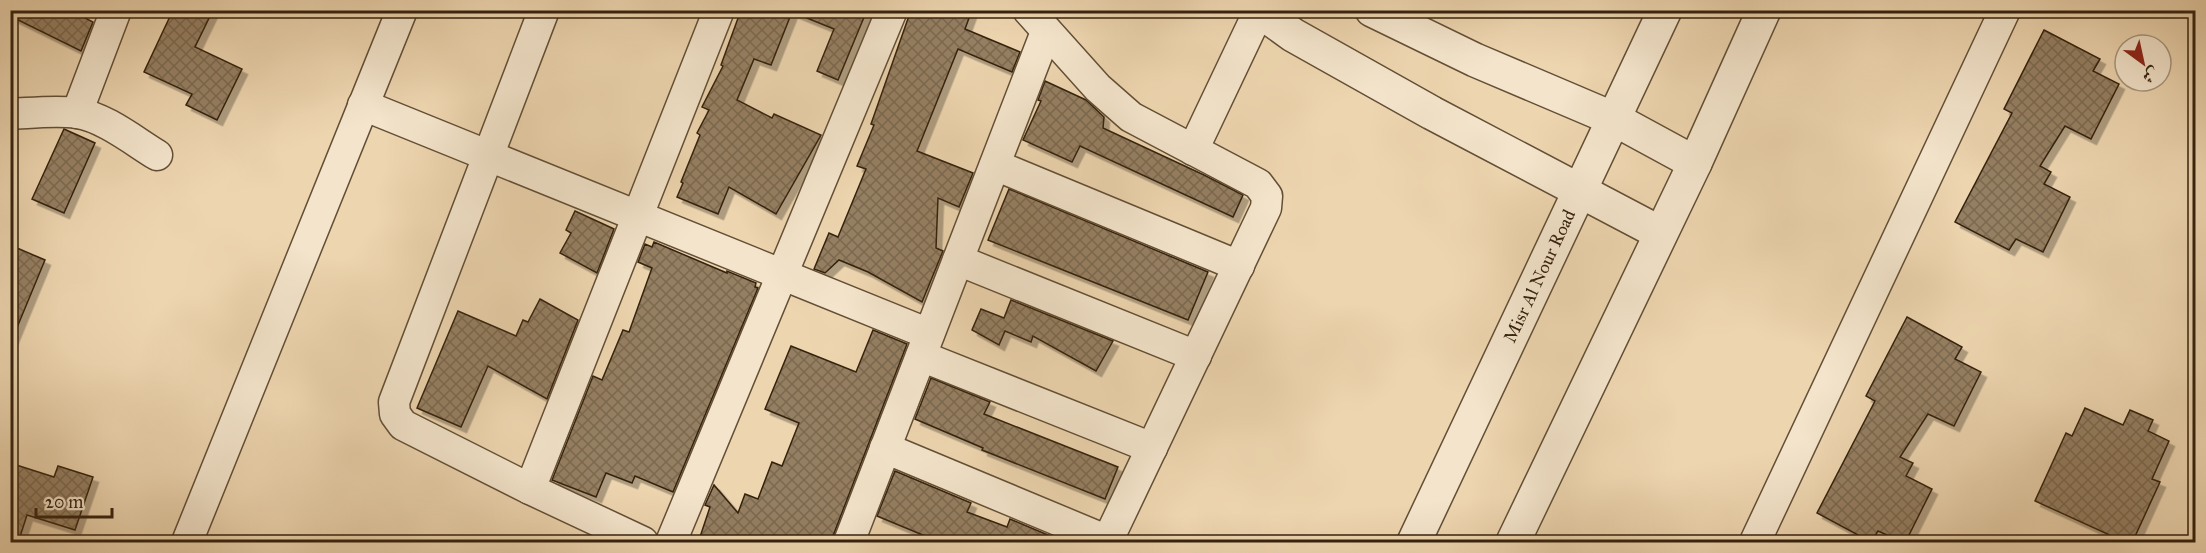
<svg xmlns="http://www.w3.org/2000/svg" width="2206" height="553" font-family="'IM FELL Great Primer',Amiri,serif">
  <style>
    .building { fill: url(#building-cross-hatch); stroke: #35220e; stroke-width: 1.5; filter: url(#shadow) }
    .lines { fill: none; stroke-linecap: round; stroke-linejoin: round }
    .minor-casing { stroke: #634f36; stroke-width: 33 }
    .tertiary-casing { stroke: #634f36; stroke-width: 36 }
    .minor { stroke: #f3e4cb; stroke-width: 30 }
    .tertiary { stroke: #f3e4cb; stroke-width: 33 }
    .labels { text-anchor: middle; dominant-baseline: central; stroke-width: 6; stroke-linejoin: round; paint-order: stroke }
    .street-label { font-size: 18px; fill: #35220e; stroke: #f3e4cb }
  </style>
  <defs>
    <pattern id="building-cross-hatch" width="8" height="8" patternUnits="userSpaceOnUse" patternTransform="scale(1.5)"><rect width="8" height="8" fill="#957f62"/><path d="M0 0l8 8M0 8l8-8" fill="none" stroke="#7a684f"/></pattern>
    <filter id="shadow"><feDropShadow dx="5.5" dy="5.5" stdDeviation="0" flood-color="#0004"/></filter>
  </defs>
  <rect width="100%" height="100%" fill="#edd5af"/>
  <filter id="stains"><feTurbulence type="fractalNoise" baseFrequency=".00333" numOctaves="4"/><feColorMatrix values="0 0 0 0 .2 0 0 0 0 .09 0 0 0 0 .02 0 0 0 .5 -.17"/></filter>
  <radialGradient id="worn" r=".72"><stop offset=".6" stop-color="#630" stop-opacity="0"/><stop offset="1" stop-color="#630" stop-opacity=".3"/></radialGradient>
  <g class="building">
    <path d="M10 10H70L93 22 81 51 10 16Z"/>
    <path d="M173 10H213L195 47 242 69 217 120 186 105 192 94 144 72Z"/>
    <path d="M741 10H867L838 80 817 71 834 29 792 12 771 65 754 59 737 100 772 118 774 114 821 135 776 214 729 187 718 214 677 197 683 183 681 182 700 135 697 133 709 110 702 107 723 66 721 65Z"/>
    <path d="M911 10H972L965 29 1020 52 1012 72 958 49 917 151 973 173 959 207 938 198 936 248 943 251 922 302 868 272 839 260 825 273 814 269 829 233 838 237 866 169 857 166 874 125 871 124Z"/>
    <path d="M2044 30 2100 59 2093 71 2119 84 2091 139 2065 126 2040 166 2051 172 2044 184 2070 197 2043 252 2016 239 2009 250 1955 222 2012 113 2004 109Z"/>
    <path d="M1045 81 1086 100 1104 117 1103 128 1204 175 1243 195 1233 217 1080 146 1072 162 1023 140 1041 101 1038 100Z"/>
    <path d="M64 129 95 143 64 213 32 199Z"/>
    <path d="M1009 189 1208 272 1188 320 988 240Z"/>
    <path d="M575 211 614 229 597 273 560 253 571 233 566 230Z"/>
    <path d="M654 242 727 273V271L756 283 755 287 758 288 673 492 635 476 632 483 606 473 596 497 552 480 593 376 602 380 623 330 629 332 652 268 638 262 645 244 652 247Z"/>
    <path d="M10 245 45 260 11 342H10Z"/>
    <path d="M540 299 578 320 547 399 488 366 461 427 417 408 458 311 516 336 523 320 528 322Z"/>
    <path d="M1011 300 1113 341 1096 371 1033 336 1031 342 1005 331 999 345 972 330 981 309 1004 318Z"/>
    <path d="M1907 317 1962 347 1955 359 1981 372 1954 426 1928 414 1900 457 1913 463 1906 476 1932 489 1905 543 1878 531 1871 542 1817 513 1875 401 1866 396Z"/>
    <path d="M873 330 907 344 833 536 832 543H698L710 507 705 505 714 485 738 513 745 494 758 499 772 462 782 466 799 423 765 409 791 346 856 372Z"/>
    <path d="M931 378 990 402 984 414 1118 467 1105 499 982 450 983 448 915 419Z"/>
    <path d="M2085 408 2123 425 2130 410 2153 420 2148 431 2169 441 2152 479 2160 482 2132 543H2127L2035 501 2066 433 2072 436Z"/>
    <path d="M10 463 54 477 58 466 93 477 75 530 27 515 18 543H10Z"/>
    <path d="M895 471 971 503 967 512 1007 527 1010 519 1067 543H942L877 516Z"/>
  </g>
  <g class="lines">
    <g class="minor-casing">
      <g id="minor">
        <path d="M544 10 394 402 395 414 403 425 530 489 643 542"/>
        <path d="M1028 10 1098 88 1131 117 1258 184 1267 196 1266 208 1107 542"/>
        <path d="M363 105 929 334"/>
        <path d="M77 113 116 10"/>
        <path d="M10 114C32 113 56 110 77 113 104 117 134 141 157 155"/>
        <path d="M1193 150 1259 11"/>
        <path d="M995 165 1239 266"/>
        <path d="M958 260 1196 356"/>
        <path d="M921 356 1152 448"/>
        <path d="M885 448 1108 541"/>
        <path d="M530 489 719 10"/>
        <path d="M187 542 402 10"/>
        <path d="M671 542 892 10"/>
        <path d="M849 542 1046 32"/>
        <path d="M1755 542 2005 10"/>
      </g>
    </g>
    <g class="tertiary-casing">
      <g id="tertiary">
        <path d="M1258 10 1293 35 1432 113 1660 233"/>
        <path d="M1372 10 1475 60 1614 119 1695 163"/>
        <path id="s1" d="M1414 542 1665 10"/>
        <path d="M1513 542 1695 163 1764 10"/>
      </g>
    </g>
    <use href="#minor" class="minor"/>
    <use href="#tertiary" class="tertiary"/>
  </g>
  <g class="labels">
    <g class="street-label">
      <text stroke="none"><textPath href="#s1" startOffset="294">Misr Al Nour Road</textPath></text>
    </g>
  </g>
  <rect width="2206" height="553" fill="none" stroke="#edd5af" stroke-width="36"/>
  <rect x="12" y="12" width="2182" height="529" fill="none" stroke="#35220e" stroke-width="3"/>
  <rect x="18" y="18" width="2170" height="517" fill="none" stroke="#35220e" stroke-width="1.5"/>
  <g transform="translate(2143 63) rotate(147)"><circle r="28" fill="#f3e4cb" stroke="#a7967f" stroke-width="1.5"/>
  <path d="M0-4.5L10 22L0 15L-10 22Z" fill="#8f2418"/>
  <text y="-9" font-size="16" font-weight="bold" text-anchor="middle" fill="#35220e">ش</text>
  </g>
  <path d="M36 508v9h76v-9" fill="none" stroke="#35220e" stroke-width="3"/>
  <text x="45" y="508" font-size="18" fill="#35220e" stroke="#f3e4cb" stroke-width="4.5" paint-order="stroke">20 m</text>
  <rect width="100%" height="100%" filter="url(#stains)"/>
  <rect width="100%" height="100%" fill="url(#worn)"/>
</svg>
